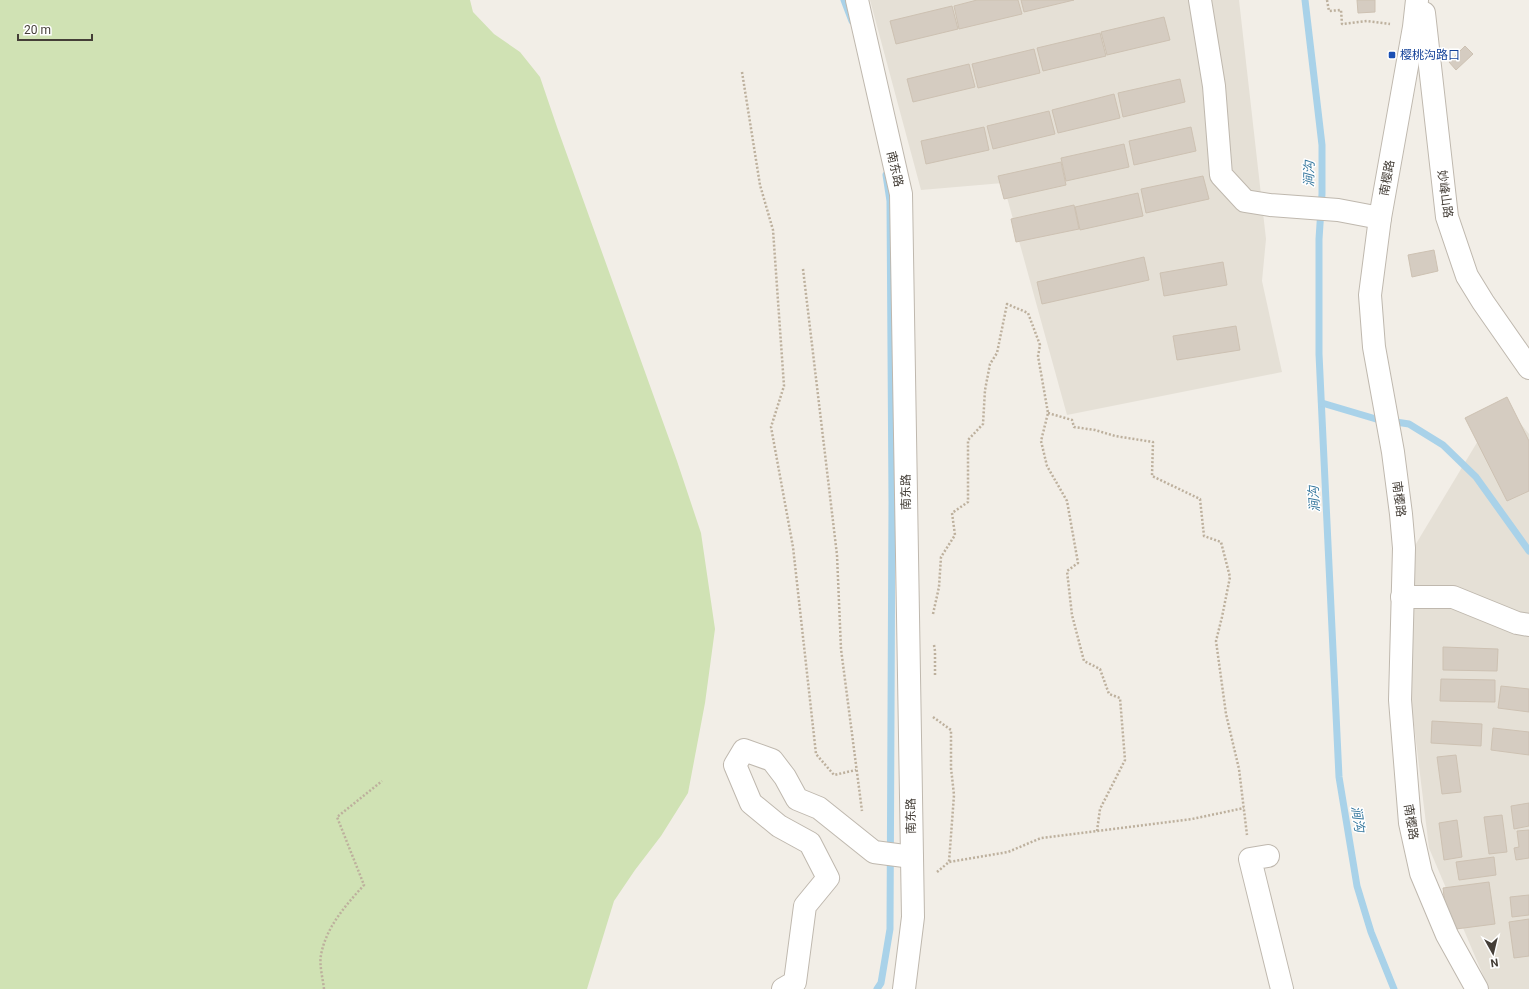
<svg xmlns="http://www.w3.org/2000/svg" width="1529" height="989" font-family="Roboto,'Noto Sans SC',sans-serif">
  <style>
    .residential { fill: #e5e0d6 }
    .green { fill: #d0e2b4 }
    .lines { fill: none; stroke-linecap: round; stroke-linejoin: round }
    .stream { stroke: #a9d2e9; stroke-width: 7 }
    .building { fill: #d5ccc1; stroke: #cdc1b2 }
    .minor-casing { stroke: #bfb8ae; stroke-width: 24 }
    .path { stroke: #bdb09d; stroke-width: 2.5; stroke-dasharray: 2 2; stroke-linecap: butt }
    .minor { stroke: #fff; stroke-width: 22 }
    .transit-dot { fill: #1a4fb4; stroke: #fff; stroke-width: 1.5 }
    .labels { text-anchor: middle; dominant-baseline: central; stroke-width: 3; stroke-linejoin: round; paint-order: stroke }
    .transit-label { font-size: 12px; fill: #164399; stroke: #fff; text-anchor: start }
    .street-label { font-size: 12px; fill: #443e37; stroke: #fff }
    .water-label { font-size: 13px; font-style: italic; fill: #38799f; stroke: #fff }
  </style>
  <rect width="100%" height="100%" fill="#f2eee7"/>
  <g class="residential">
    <path d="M870 0H1239L1266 239 1262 281 1282 372 1067 415 1003 183 921 190Z"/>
    <path d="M1502 401 1529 434V989H1489L1429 848 1396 577Z"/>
  </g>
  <path class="green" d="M0 0H470L473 12 494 34 520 52 540 77 557 127 677 461 701 533 715 629 705 703 688 793 661 836 635 870 614 901 587 989H0Z"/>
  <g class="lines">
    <g class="stream">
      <path d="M844 0 852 21"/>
      <path d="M1305 0 1322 145V194L1319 239V354L1339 777 1357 886 1371 932 1394 989"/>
      <path d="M1322 403 1376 419 1409 424 1443 445 1476 477 1529 551"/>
      <path d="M877 989 881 983 890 929 892 502 890 201 886 175"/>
    </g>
  </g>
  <g class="building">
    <path d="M977 0H1018L1022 14 959 29 954 6Z"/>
    <path d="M1021 0H1074L1024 12Z"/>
    <path d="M1357 0H1375V12L1358 13Z"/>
    <path d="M952 6 958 29 896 44 890 21Z"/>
    <path d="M1164 17 1170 40 1107 55 1101 32Z"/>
    <path d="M1100 33 1106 56 1043 71 1037 48Z"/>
    <path d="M1465 46 1473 54 1456 70 1449 62Z"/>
    <path d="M1034 49 1040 73 978 88 972 64Z"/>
    <path d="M969 64 975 87 913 102 907 79Z"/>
    <path d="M1180 79 1185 102 1123 117 1118 93Z"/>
    <path d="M1114 94 1120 118 1058 133 1052 110Z"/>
    <path d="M1049 111 1055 134 993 149 987 126Z"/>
    <path d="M984 127 989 150 926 164 921 141Z"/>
    <path d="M1191 127 1196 151 1134 165 1129 141Z"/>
    <path d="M1124 144 1129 167 1066 181 1061 158Z"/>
    <path d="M1061 162 1066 185 1004 199 998 176Z"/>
    <path d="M1203 176 1209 199 1146 213 1141 189Z"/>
    <path d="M1138 193 1143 216 1080 230 1075 207Z"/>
    <path d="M1074 205 1079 229 1016 242 1011 219Z"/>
    <path d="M1434 250 1438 271 1412 277 1408 255Z"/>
    <path d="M1144 257 1149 280 1042 304 1037 282Z"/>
    <path d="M1223 262 1227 285 1164 296 1160 273Z"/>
    <path d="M1236 326 1240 350 1177 360 1173 336Z"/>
    <path d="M1507 397 1529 441V491L1507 501 1465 418Z"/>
    <path d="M1443 647 1498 649 1497 671 1443 670Z"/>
    <path d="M1441 679 1495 680V702L1440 701Z"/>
    <path d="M1501 686 1529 689V712L1498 708Z"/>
    <path d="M1432 721 1482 724 1481 746 1431 743Z"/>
    <path d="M1493 728 1529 732V755L1491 750Z"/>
    <path d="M1456 755 1461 792 1442 794 1437 757Z"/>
    <path d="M1529 803V826L1514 829 1511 806Z"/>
    <path d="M1502 815 1507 852 1489 854 1484 817Z"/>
    <path d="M1457 820 1462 857 1444 860 1439 823Z"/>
    <path d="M1529 830V858L1516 860 1514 848 1519 847 1517 831Z"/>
    <path d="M1494 857 1496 875 1459 880 1456 862Z"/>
    <path d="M1489 882 1495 924 1448 930 1443 888Z"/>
    <path d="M1529 895V915L1512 917 1510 897Z"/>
    <path d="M1529 919V956L1514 958 1509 922Z"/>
  </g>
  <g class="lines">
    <g class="minor-casing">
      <g id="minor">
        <path d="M857 0 901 194 913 917 904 989"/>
        <path d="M1200 0 1214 86 1221 175 1245 201 1270 205 1338 210 1380 218"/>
        <path d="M1417 0 1414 27 1380 218 1370 295 1374 347 1393 452 1401 514 1404 548 1400 700 1410 823 1421 873 1447 935 1477 989"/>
        <path d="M1424 13 1447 217 1467 276 1483 302 1529 368"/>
        <path d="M1402 597H1453L1517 623 1529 625"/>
        <path d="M1268 856 1250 859 1282 989"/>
        <path d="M783 989 795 982 805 906 828 878 810 843 779 826 751 803 735 765 744 750 772 760 785 777 797 799 819 808 874 852 912 857"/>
      </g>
    </g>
    <g class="path">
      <path d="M1327 0 1329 11 1341 10 1342 24 1367 21 1390 24"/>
      <path d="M742 72 760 185 773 230 784 386 771 427 793 547 816 754 834 775 856 770"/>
      <path d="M803 269 837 555 841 649 862 811"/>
      <path d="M1048 413 1072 420 1074 427 1095 430 1115 436 1153 442 1152 476 1200 499 1204 536 1221 542 1230 577 1222 617 1216 641 1226 714 1239 769 1247 835"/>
      <path d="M933 614 939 587 941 557 955 535 952 513 968 502V440L983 424 985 390 990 364 997 353 1007 304 1028 313 1040 345 1038 356 1048 413 1041 441 1047 466 1067 501 1078 563 1067 571 1072 615 1084 661 1100 669 1109 694 1120 698 1125 760 1100 809 1097 831"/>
      <path d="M934 645 935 651V676"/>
      <path d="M933 717 951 730V768L954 795 949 862"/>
      <path d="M937 872 949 862 1008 852 1041 838 1192 819 1244 808"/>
      <path d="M324 989C323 979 319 965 321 955 326 927 346 905 364 885L337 817 382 781"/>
    </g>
    <use href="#minor" class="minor"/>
  </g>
  <rect class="transit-dot" x="1388" y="51" width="8" height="8" rx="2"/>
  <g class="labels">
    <g class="transit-label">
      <text x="1400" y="55">樱桃沟路口</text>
    </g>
    <g class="street-label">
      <text transform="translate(895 169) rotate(77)">南东路</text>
      <text transform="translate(1387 178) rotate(-80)">南樱路</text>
      <text transform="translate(1445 194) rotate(82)">妙峰山路</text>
      <text transform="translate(906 492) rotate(-91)">南东路</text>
      <text transform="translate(1399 499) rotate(83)">南樱路</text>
      <text transform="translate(911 816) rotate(-91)">南东路</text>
      <text transform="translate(1411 822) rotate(81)">南樱路</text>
    </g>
    <g class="water-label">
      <text transform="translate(1309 174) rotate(-89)">涧沟</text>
      <text transform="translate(1314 499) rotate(-93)">涧沟</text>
      <text transform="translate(1358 819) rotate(81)">涧沟</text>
    </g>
  </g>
  <g transform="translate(1493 953) rotate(172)" stroke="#ffffff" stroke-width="3" paint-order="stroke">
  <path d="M0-3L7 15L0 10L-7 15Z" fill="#443e37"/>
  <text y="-6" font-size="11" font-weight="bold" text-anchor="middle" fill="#443e37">N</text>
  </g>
  <path d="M18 34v6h74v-6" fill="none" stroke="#443e37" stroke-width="2"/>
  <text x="24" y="34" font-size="12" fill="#443e37" stroke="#ffffff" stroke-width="3" paint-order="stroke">20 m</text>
</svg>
